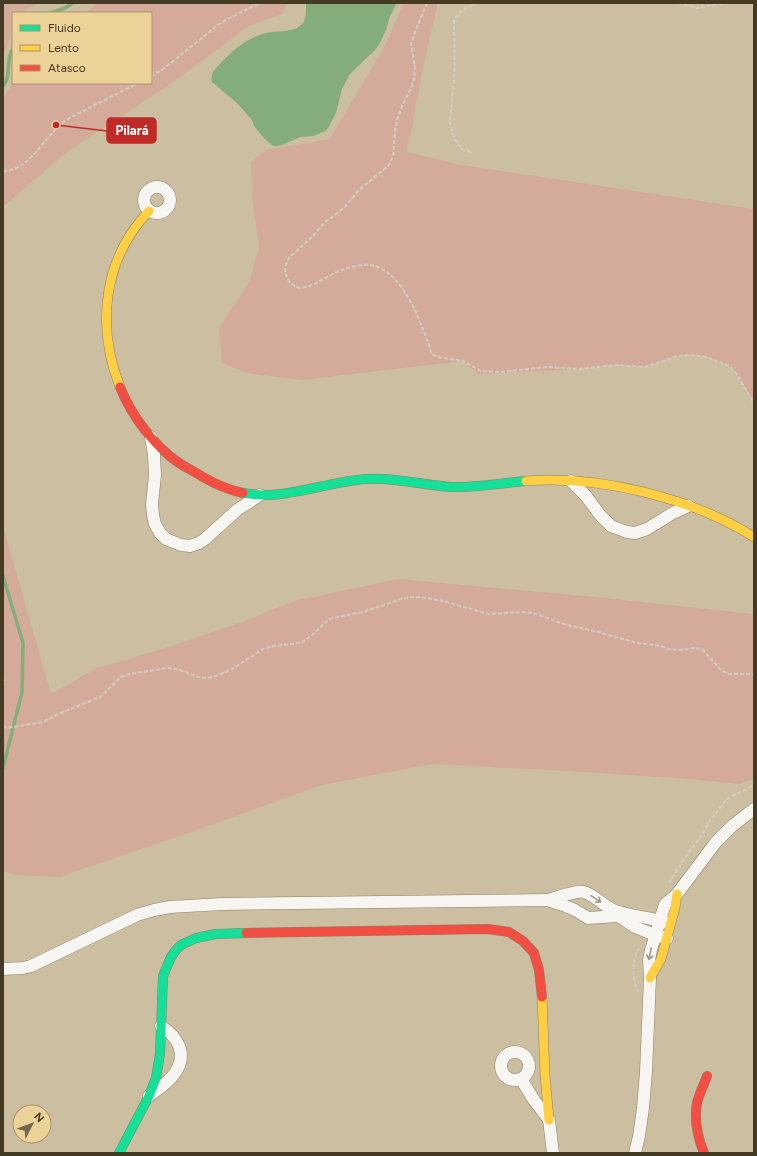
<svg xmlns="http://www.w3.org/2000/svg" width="757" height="1156" font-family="Figtree,sans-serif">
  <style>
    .green { fill: #d4ab9a }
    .water { fill: #85ac7b }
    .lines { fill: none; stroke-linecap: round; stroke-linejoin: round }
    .stream { stroke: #85ac7b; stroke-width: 3.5 }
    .street-casing { stroke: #8b8068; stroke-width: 13 }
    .fast-casing { stroke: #8b8068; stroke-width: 10 }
    .slow-casing { stroke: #8b8068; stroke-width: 10 }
    .jam-casing { stroke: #8b8068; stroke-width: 10 }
    .path { stroke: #d2cdc3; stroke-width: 2; stroke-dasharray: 4 2; stroke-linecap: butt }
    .street { stroke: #f7f5f1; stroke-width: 12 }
    .fast { stroke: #16e098; stroke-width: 9 }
    .slow { stroke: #ffcf43; stroke-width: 9 }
    .jam { stroke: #f24e42; stroke-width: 9 }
    .oneway { stroke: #9e988a }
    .leader { fill: none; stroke: #c02b27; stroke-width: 1.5 }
    .callout-dot { fill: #c02b27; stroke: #ecd299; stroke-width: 1.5 }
    .callout { fill: #c02b27; stroke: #c02b27; stroke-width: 1.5 }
    .callout-label { font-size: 13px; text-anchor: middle; font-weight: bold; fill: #fff }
  </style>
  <rect width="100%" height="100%" fill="#ccbea0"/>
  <g class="green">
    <path d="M3 3H39L20 13H13V29L3 55Z"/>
    <path d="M98 3H287L282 14 249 26 169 85 68 151 3 207V98L13 83H151V13H85Z"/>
    <path d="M404 3H437V7L423 67 410 139 406 152 462 165 754 209V403L736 373 729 366 706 357 690 355 678 356 645 367 617 365 579 369 478 374 463 361 301 380 246 373 222 363 219 327 249 282 259 248 253 205 251 163 265 150 330 139 384 47Z"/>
    <path d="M3 526 51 694 95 669 175 645 245 621 294 601 398 579 595 597 754 614V779L739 784 689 779 567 771 432 764 322 785 200 829 59 877 16 875 3 871Z"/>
  </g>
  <path class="water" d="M306 3H397L390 16 386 30 380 43 375 50 350 74 342 89 336 113 329 126 326 131 318 134 313 136 300 137 282 145 277 146H273L262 136 254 126 252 120 238 104 212 82C210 74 215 69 220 64 234 48 251 35 272 32 281 31 292 32 300 26 307 21 306 10 306 3Z"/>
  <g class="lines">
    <g class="stream">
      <path d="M50 13 65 8 73 3"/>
      <path d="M3 86C10 78 7 70 9 61 9 56 11 52 13 48"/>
      <path d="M3 576 23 643 22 692 3 768"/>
    </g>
    <g class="street-casing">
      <g id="street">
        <circle cx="157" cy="200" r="13"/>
        <path d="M151 437 154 455 155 475 152 504 153 515 155 524 160 533 166 539 181 545 190 546 199 543 205 539 237 510 260 495"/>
        <path d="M571 481 586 496 600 515 611 526 627 532 635 533 647 529 673 513 688 506"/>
        <path d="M548 900C556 898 576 890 584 892 597 896 605 909 619 912 634 917 651 917 667 923"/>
        <path d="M3 969 23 968 31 966 137 915 154 910 170 907 222 904 547 900 563 905 575 910 588 918 617 916 622 918 635 927 655 935 667 938"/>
        <circle cx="515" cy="1066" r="14"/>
        <path d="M521 1079 534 1100 549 1120 553 1153"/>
        <path d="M149 1096C158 1089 168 1083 175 1073 188 1054 178 1037 161 1026"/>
        <path d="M635 1153 639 1136 643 1108 646 1072 650 978 649 960 651 950 665 904 677 894 716 842 732 826 754 809"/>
      </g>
    </g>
    <g class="fast-casing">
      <g id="fast">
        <path d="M243 493C284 501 324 482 366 479 394 477 422 485 450 487 475 488 501 483 526 481"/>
        <path d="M119 1153 149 1096 156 1078 160 1054 163 976 171 957 176 950 181 945 196 938 216 934 246 933"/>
      </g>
    </g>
    <g class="slow-casing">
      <g id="slow">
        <path d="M120 387C96 326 103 259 149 211"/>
        <path d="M526 481C599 475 692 498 754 537"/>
        <path d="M650 978 661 959 675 908 677 894"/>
        <path d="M542 997 545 1075 549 1120"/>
      </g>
    </g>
    <g class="jam-casing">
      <g id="jam">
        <path d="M120 387C131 415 154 446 179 463 187 468 195 472 203 477 215 484 229 490 243 493"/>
        <path d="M246 933 488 929 509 932 523 941 534 953 539 970 542 997"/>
        <path d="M704 1153C698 1138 694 1119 697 1103 699 1094 704 1085 707 1076"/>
      </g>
    </g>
    <g class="path">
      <path d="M427 3 415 32 411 44 415 66 414 79 412 86 402 106 397 120 395 131 393 156 389 165 358 191 344 208 325 222 313 236 289 258 285 267V273L290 283 299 288 306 287C320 283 331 273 345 269 353 266 367 263 375 266 406 276 422 326 432 354L438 357 463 361 481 371 500 372 547 367 579 369 617 365 645 367 678 356 690 355 706 357 729 366 736 373 754 403"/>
      <path d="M678 3 697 8 724 3"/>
      <path d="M151 76 162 70 218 25 227 19 260 3"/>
      <path d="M471 152 462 149 454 138 450 123 455 66 454 31V20L461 11 476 3"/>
      <path d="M3 171C28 171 43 140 59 126 68 117 81 113 91 107 107 99 122 91 138 83"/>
      <path d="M3 677 4 682 3 686"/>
      <path d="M3 726 7 728 43 722 58 714 100 697 121 677 129 674 168 668 177 669 198 677 208 678 219 675 232 669 263 649 273 646 301 643 311 636 328 620 333 618 363 612 404 598 413 597 428 598 443 601 488 614 523 612 533 613 567 625 599 632 637 643 661 646 668 649 680 650 695 648 702 649 720 669 728 674H754"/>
      <path d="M669 883 680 865 703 833 711 819 727 799 754 785"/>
      <path d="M638 992C636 987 634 982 634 976 633 968 634 955 639 948"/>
    </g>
    <use href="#street" class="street"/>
    <use href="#fast" class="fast"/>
    <use href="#slow" class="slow"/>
    <use href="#jam" class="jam"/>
  </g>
  <defs><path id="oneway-shaft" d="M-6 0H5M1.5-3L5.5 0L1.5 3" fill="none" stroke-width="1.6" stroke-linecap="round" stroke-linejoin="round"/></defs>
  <g class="oneway">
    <use href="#oneway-shaft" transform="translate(596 899) rotate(34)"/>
    <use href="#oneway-shaft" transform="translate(650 954) rotate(101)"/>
  </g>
  <path class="leader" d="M56 125L107 131"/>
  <circle class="callout-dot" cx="56" cy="125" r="4"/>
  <rect class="callout" x="107" y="118" width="49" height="25" rx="4"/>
  <g class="callout-label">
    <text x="132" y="135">Pilará</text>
  </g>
  <rect width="757" height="1156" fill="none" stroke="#453a23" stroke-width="8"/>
  <rect x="12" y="12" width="140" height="72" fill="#ecd299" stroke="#a9956a"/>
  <rect x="20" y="25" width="20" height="6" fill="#16e098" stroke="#a9956a"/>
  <text x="48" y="32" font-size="12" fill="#453a23">Fluido</text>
  <rect x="20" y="45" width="20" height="6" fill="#ffcf43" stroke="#a9956a"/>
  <text x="48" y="52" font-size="12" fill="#453a23">Lento</text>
  <rect x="20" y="65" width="20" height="6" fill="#f24e42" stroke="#a9956a"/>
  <text x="48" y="72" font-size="12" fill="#453a23">Atasco</text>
  <g transform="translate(32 1124) rotate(48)"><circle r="19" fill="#ecd299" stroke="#a9956a"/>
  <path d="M0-3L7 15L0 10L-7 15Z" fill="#74684f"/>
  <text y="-6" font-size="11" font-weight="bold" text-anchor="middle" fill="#453a23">N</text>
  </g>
</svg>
